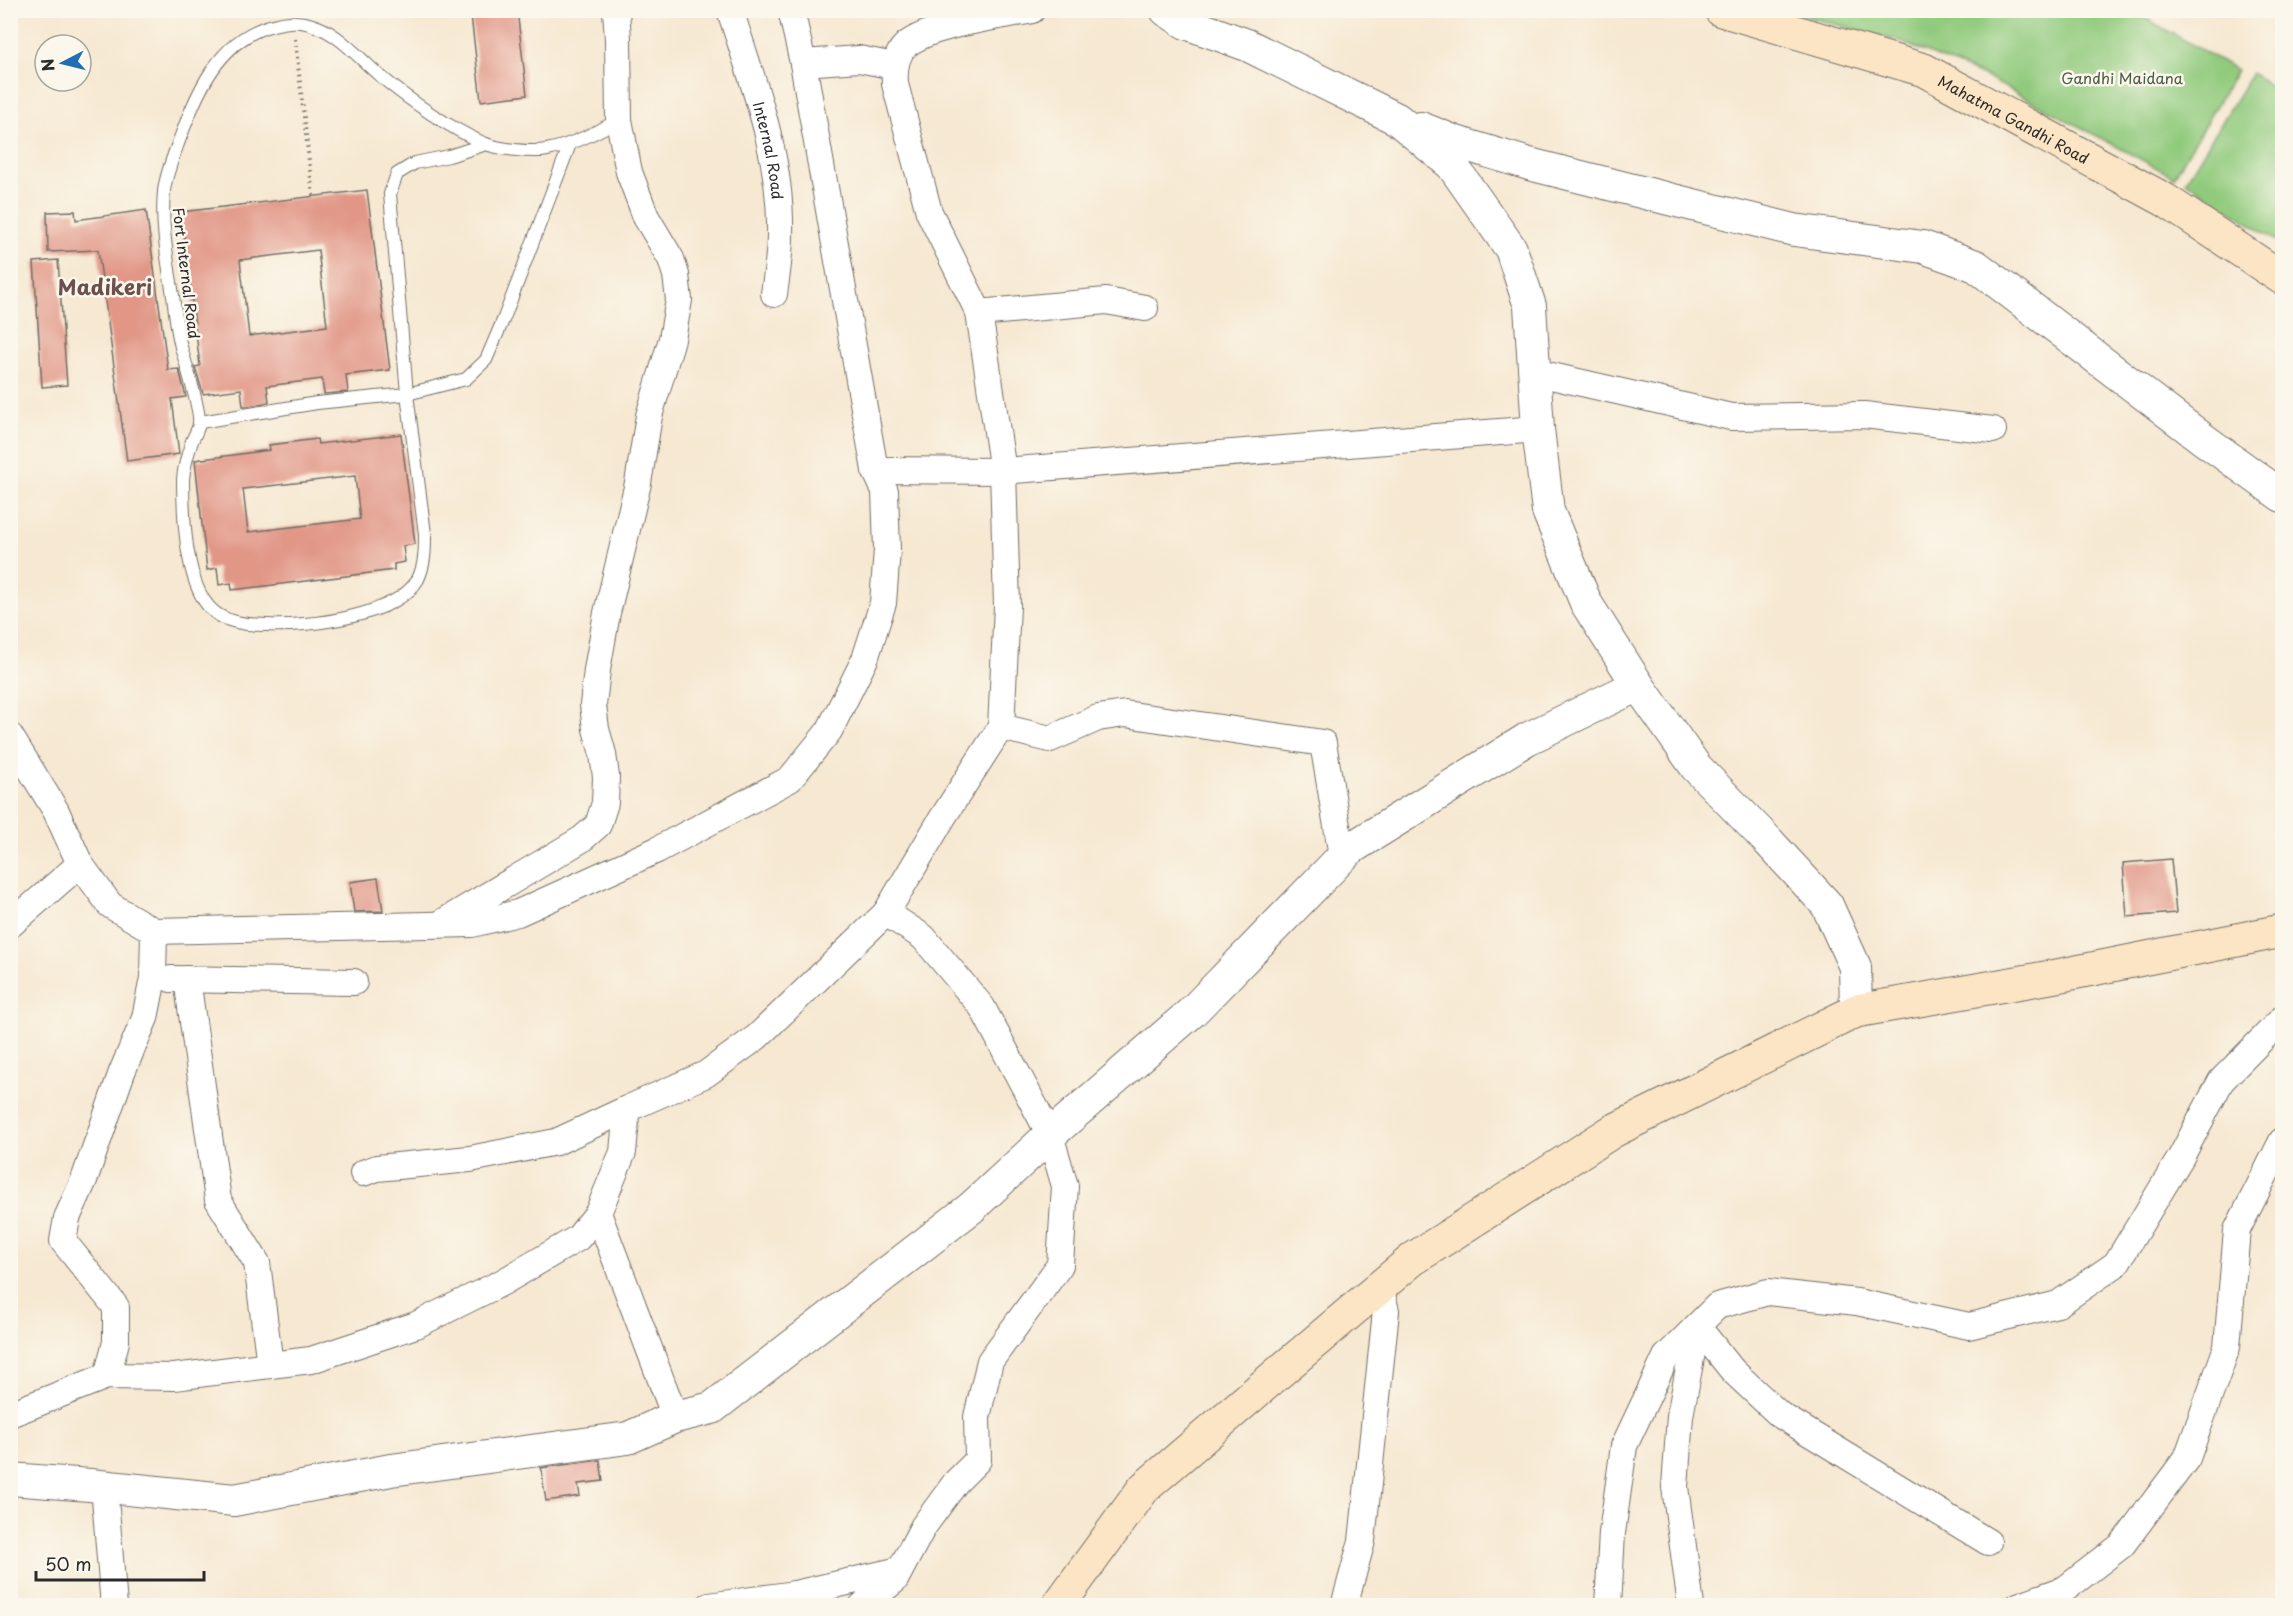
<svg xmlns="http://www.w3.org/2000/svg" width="2293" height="1616" font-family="'Playpen Sans',sans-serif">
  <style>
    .green { fill: #91ca7d; stroke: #5e7a54; stroke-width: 1.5 }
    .building { fill: #e19686; fill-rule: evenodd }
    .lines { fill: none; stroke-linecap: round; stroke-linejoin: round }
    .service-casing { stroke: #726d65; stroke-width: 14 }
    .minor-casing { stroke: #726d65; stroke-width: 28 }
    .tertiary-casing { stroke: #726d65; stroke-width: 34 }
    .secondary-casing { stroke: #726d65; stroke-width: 35 }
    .path { stroke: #726d65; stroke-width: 4; stroke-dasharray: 1.5 4.5; stroke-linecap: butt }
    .service { stroke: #fff; stroke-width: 12 }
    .minor { stroke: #fff; stroke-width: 26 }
    .tertiary { stroke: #fff; stroke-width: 32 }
    .secondary { stroke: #fce5c4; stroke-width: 33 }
    .labels { text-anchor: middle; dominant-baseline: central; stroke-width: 5; stroke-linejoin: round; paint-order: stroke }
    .park-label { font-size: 15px; fill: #4a5b44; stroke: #fbf7ec }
    .street-label { font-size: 15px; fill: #2b2b2b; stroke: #fbf7ec }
    .district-label { font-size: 21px; font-weight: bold; fill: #6b504b; stroke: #fbf7ec }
  </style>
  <rect width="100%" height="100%" fill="#fbf7ec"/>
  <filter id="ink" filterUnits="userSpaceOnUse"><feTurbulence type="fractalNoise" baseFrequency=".0167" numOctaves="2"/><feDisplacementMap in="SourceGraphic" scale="12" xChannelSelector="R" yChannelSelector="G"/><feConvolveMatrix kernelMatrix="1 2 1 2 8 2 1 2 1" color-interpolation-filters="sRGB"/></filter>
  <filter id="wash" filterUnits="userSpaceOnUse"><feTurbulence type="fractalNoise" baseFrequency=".008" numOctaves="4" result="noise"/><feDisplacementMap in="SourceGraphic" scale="24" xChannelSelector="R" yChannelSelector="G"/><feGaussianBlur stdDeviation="1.35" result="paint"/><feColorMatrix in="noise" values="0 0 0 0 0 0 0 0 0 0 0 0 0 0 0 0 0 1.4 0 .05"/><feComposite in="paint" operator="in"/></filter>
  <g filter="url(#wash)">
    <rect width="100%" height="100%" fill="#f6e8d1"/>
    <g class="green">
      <path d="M1786 11H2133L2237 70 2174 177 1984 76 1901 42Z"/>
      <path d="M2252 73 2282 94V245L2186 181Z"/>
    </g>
    <g id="blocks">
      <g class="building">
        <path d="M517 10 527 95 481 101 471 16Z"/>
        <path d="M367 190 390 370 346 375 348 392 324 394 322 379 267 386 269 402 249 406H243L241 389 203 394 195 367 200 366 181 212ZM318 250 327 326 249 336 240 260Z"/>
        <path d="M146 210 168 370 179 369 186 397 172 399 179 454 127 461 98 250 48 252 47 212 75 211 76 220Z"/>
        <path d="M58 260 67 385 42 387 34 262Z"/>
        <path d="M401 434 415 544 403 546 405 562 394 564V570L232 590 231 583 219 585 217 568 207 570 195 460 270 450 269 445 317 439 318 444ZM355 476 360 519 248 532 243 489Z"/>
        <path d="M2171 859 2176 913 2127 917 2123 863Z"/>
        <path d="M378 878 383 911 354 912 350 882Z"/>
        <path d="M600 1460 603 1481 578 1484 580 1496 546 1501 541 1468Z"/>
      </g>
    </g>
  </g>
  <g filter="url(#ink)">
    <use href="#blocks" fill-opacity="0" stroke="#726d65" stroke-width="1.5"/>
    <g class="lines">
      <g class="service-casing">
        <g id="service">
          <path d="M570 144 504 318 486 360 466 379 407 394 425 534C425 549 425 565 418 579 397 617 307 627 267 625 250 625 225 623 212 610 185 585 183 515 183 479 184 466 188 453 192 441 194 436 199 428 199 423 201 412 185 361 181 347 176 328 175 308 172 289 167 257 161 224 164 191 166 174 173 157 179 141 197 93 218 39 273 25 290 21 301 20 318 27 341 36 360 59 379 75 409 100 447 126 483 143 498 149 531 153 547 150 573 145 596 132 619 120"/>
          <path d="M200 422 317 403 407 394 390 194 397 174 415 163 449 156 486 144"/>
        </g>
      </g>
      <g class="minor-casing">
        <g id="minor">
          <path id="s1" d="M730 10C753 83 782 157 780 234 780 254 777 274 774 294"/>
          <path d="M803 63 859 59 894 66"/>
          <path d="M979 313 1106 301 1145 308"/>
          <path d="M1534 372 1731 417 1864 415 1993 430"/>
          <path d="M875 470 1003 471 1538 429"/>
          <path d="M1001 727 1050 739 1098 718 1125 714 1323 743 1342 856"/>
          <path d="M10 736 56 811 80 864 110 905 154 931 472 924 518 913 657 850 790 779 829 731 865 659 883 603 887 550 885 491 875 470 803 63 791 10"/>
          <path d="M440 924 582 839 598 825 605 803 606 777 603 754 596 729 593 705 597 670 607 613 638 483 649 416 672 339 679 300 676 275 671 259 646 217 629 172 619 120 618 39 616 10"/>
          <path d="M10 925 80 864"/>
          <path d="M171 979 354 982"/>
          <path d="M187 979 218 1200 257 1263 270 1365"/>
          <path d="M363 1173 377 1168 470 1159 556 1142 627 1109"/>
          <path d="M598 1213 675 1417"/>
          <path d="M1697 1326 1733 1371 1780 1415 1988 1542"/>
          <path d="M107 1376 116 1342V1307L63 1241 67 1218 84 1180 122 1072 145 1018 153 978 154 931"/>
          <path d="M10 1414 107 1376 174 1377 311 1360 416 1325 503 1282 578 1238 598 1213 623 1152 627 1109 706 1074 757 1037 886 913"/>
          <path d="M104 1486 114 1606"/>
          <path d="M795 1594 900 1570"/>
          <path d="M709 1606 795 1594V1606"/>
          <path d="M862 1606 895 1580 923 1527 956 1482 978 1460 977 1417 990 1361 1060 1265 1065 1186 1050 1135 982 1007 923 937 886 913 943 817 1001 727 1007 606 1003 471 979 313 929 212 895 84C894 70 895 55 906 45 932 24 999 17 1032 10"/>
          <path d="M1344 1606 1362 1541 1386 1311 1380 1287"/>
          <path d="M1608 1606 1612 1533 1624 1446 1666 1357 1717 1306 1768 1292 1857 1302 1969 1326 2058 1304 2116 1264 2181 1157 2221 1081 2282 1019"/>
          <path d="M1691 1606 1675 1487 1680 1416 1697 1326"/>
          <path d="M2018 1606 2065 1589 2122 1545 2187 1458 2227 1347 2237 1230 2282 1141"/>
        </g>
      </g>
      <g class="tertiary-casing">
        <g id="tertiary">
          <path d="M1166 10 1186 23 1247 45 1397 119 1452 165 1511 249 1530 306 1538 429 1548 511 1586 603 1638 685 1696 767 1768 841 1827 905 1855 967 1856 1011"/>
          <path d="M1421 128 1456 142 1529 164 1677 201 1794 230 1923 247 1976 266 2203 439 2282 496"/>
          <path d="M10 1479 90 1485 234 1500 391 1470 628 1438 675 1417 712 1408 971 1208 1050 1135 1192 1012 1350 849 1527 739 1638 685"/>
        </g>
      </g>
      <g class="secondary-casing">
        <g id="secondary">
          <path id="s2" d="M1721 10 1924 70 2165 200 2282 278"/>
          <path d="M1058 1606 1144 1488 1277 1374 1413 1259 1613 1131 1856 1011 2062 975 2282 931"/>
        </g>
      </g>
      <path class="path" d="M295 39 313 196"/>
      <use href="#service" class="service"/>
      <use href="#minor" class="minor"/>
      <use href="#tertiary" class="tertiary"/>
      <use href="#secondary" class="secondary"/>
    </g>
  </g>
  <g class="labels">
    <g class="park-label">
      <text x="2122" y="77">Gandhi Maidana</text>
    </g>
    <g class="street-label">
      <text stroke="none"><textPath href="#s2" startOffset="314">Mahatma Gandhi Road</textPath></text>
      <text stroke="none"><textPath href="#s1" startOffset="146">Internal Road</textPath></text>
      <text transform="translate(187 273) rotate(83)">Fort Internal Road</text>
    </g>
    <g class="district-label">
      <text x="105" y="286">Madikeri</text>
    </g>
  </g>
  <rect width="2293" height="1616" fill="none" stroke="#fbf7ec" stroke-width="36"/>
  <g transform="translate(63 63) rotate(263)"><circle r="28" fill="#fbf7ec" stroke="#a8a59f" stroke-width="1.5"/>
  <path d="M0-4.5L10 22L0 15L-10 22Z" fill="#1f6fb2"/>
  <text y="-9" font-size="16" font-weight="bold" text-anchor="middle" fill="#2b2b2b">N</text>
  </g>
  <path d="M36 1571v9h168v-9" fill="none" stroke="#2b2b2b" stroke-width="3"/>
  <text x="45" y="1571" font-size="18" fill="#2b2b2b" stroke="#fbf7ec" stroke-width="4.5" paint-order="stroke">50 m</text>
</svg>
